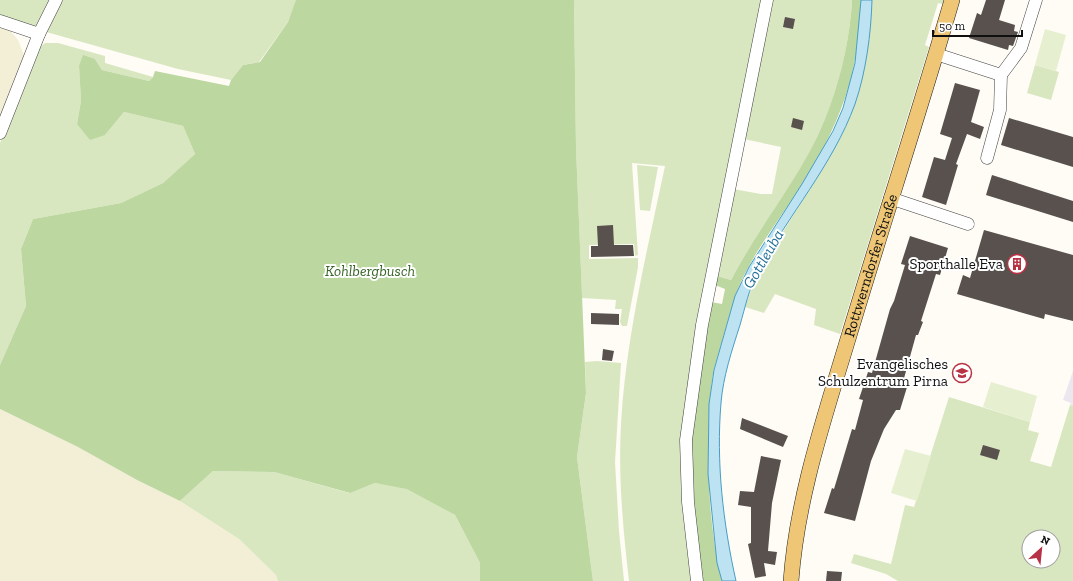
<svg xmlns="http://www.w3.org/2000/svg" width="1073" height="581" font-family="'Zilla Slab',serif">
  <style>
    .industrial { fill: #ece6ee }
    .farmland { fill: #f3eed6 }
    .green { fill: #d8e7c0; fill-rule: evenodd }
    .forest { fill: #bdd7a0 }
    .pitch { fill: #e7efd1 }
    .water { fill: #bde3f2; stroke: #499dc4 }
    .building { fill: #58514e }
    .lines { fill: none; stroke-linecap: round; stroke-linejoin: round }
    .minor-casing { stroke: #434343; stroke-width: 13 }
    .major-casing { stroke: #212121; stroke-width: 16 }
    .minor { stroke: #fff; stroke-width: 12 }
    .major { stroke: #eec675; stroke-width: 15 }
    .labels { text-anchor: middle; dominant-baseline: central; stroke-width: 4; stroke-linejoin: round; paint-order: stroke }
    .poi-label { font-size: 15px; fill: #101010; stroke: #fff; text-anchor: end }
    .street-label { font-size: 15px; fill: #101010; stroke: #fff }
    .park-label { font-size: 15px; font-style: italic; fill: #376425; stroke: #fff }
    .water-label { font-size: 16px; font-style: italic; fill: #22709a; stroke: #fff }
  </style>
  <rect width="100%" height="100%" fill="#fefcf5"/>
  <path class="industrial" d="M1073 371V406L1070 405 1071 403 1063 400Z"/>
  <g class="farmland">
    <path d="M0 25 8 28 18 40 25 58 0 123Z"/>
    <path d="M0 409 78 447 137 480 180 501 239 539 276 575 278 581H0Z"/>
  </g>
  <g class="green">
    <path d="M0 0H296V2L288 22 259 62 243 65 231 80 178 69 0 19Z"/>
    <path d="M574 0H764L699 327 693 581H629C623 529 618 476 621 424 626 337 647 251 665 166L632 163 638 255 635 256 634 244 589 245V259L638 258V267L627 326H622L620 322 622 309H615L616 300 582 298 576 148Z"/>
    <path d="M771 0H852C850 43 837 96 818 135 794 186 757 230 731 280L717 276 733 189 761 194H772L781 147 744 139Z"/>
    <path d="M872 0H944L943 4 938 3 925 45 929 47 840 334 814 325 816 309 775 294 764 313 745 307 757 273 811 187 842 134 855 103 866 60Z"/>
    <path d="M45 43H58L105 56V63L153 77 149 81 102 70 95 59 79 66 81 101 77 124 105 135 124 112 183 126 195 154 163 183 121 203 33 219 21 249 26 306 0 365V143L32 64 39 48Z"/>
    <path d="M1035 65 1059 72 1051 100 1027 93Z"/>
    <path d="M637 165 658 167 650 211 640 210Z"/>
    <path d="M597 361 621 363 615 462 619 531 624 581H593L577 457 586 393 585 362Z"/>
    <path d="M949 397 1030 422 1028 430 1039 433 1030 461 1051 467 1070 405 1073 406V581H898L886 574 851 563 854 554 891 564 905 505 914 507ZM1029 537H1053V561H1029Z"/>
    <path d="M213 471 274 472 349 493 375 483 407 488 455 515 480 563V581H278L276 575 239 539 180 501Z"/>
  </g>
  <g class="forest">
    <path d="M296 0H574L576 148 586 393 577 457 593 581H480V563L455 515 407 489 375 483 350 493 274 472 213 471 180 501 137 480 78 447 0 409V365L26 306 21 249 33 219 121 203 163 183 195 154 183 126 124 112 105 135 90 140 77 124 81 101 79 66 83 55 95 59 102 70 149 81 153 77 155 71 229 86 231 80 243 65 260 62 288 22Z"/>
    <path d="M852 0H861C859 74 841 123 801 186 784 213 764 238 749 266 738 285 732 306 726 327 722 341 718 355 714 369 710 389 709 410 709 430 707 480 710 532 722 581H699L689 440 711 302 722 304 725 289 715 285 717 276 731 280C757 230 794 185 818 135 837 95 850 43 852 0Z"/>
  </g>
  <g class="pitch">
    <path d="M1045 29 1066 35 1056 71 1035 65Z"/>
    <path d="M991 382 1037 396 1030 422 983 407Z"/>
    <path d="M905 449 931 456 917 501 891 493Z"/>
  </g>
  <path class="water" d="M861 0H872C871 34 866 72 855 104 833 165 788 215 758 272 749 288 745 308 740 325 732 350 723 377 721 403 716 462 723 523 736 581H722L717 563 708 474 709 404 714 370 735 296 749 267 802 184 833 131 843 108 855 63Z"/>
  <g class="building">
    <path d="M986 0H1005L999 20 1015 25 1014 31 1018 32 1013 46 1009 45 1008 50 969 38 977 13 981 15Z"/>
    <path d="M785 17 795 19 793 29 783 27Z"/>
    <path d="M955 83 980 90 971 122 984 127 980 139 967 134 956 164 958 165 946 205 922 197 934 157 945 160 952 138 940 134Z"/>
    <path d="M793 118 804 121 802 130 791 127Z"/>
    <path d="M1009 118 1073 137V167L1001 145Z"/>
    <path d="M992 175 1073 201V222L986 195Z"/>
    <path d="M613 225 614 245H633L634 256 591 257V246H598L597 226Z"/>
    <path d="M984 230 1073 255V321L1045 314 1044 319 957 294 963 275 970 278Z"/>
    <path d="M910 236 948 248 940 275 936 274 921 321 923 322 918 335H916L903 382 908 384 900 410H896L884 429 871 461 855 521 824 513 832 488 834 489 852 429 855 430 863 400 859 399 868 372 872 373 890 309 894 301 905 265 901 264Z"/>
    <path d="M591 313 619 314V325L591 324Z"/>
    <path d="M603 349 614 351 612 361 602 360Z"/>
    <path d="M742 418 788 436 783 447 740 429Z"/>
    <path d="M983 445 1000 450 997 460 980 455Z"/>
    <path d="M761 456 781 460 772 503 768 551 777 552 775 565 764 563 766 576 755 578 748 544 751 543V507L738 505 740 491 754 492Z"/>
    <path d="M827 571 842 572 841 581H826Z"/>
  </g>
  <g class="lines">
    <g class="minor-casing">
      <g id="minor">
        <path d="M0 21 39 34 0 133"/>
        <path d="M39 34 56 0"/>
        <path d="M936 54 1001 75 1021 48 1036 0"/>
        <path d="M987 158 1000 110 1001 75"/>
        <path d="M890 198 968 224"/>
        <path d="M697 581 688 502 686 440 702 325 767 0"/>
      </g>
    </g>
    <g class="major-casing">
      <g id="major">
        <path id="s1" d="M791 581C797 498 824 419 848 339 882 226 919 113 952 0"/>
      </g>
    </g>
    <use href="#minor" class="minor"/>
    <use href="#major" class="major"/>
  </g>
  <defs>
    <g id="building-ring" transform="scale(1)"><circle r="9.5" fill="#fff" stroke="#b73244" stroke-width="1.5"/><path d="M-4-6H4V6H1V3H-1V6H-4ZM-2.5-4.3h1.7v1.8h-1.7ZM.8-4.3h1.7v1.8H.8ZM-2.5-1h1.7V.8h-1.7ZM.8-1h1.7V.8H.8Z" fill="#b73244"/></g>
    <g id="school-ring" transform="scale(1)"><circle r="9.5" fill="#fff" stroke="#b73244" stroke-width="1.5"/><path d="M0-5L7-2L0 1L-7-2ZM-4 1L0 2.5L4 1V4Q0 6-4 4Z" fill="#b73244"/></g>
  </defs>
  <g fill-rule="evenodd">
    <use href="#building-ring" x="1017" y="264"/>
    <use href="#school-ring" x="962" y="373"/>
  </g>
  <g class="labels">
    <g class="poi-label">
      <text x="1003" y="264">Sporthalle Eva</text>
      <text x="948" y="364">Evangelisches<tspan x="948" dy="17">Schulzentrum Pirna</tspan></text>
    </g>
    <g class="street-label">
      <text stroke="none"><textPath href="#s1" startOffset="326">Rottwerndorfer Straße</textPath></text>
    </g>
    <g class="park-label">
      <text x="370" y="271">Kohlbergbusch</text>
    </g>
    <g class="water-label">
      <text transform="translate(763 259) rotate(-60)">Gottleuba</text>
    </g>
  </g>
  <g transform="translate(1041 549) rotate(27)"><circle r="19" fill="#ffffff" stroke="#9f9f9f"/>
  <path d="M0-3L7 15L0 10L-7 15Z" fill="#b73244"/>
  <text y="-6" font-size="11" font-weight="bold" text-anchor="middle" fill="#101010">N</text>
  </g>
  <path d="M933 30v6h89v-6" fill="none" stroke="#101010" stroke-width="2"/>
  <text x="939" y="30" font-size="12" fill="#101010" stroke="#ffffff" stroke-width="3" paint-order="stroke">50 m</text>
</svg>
